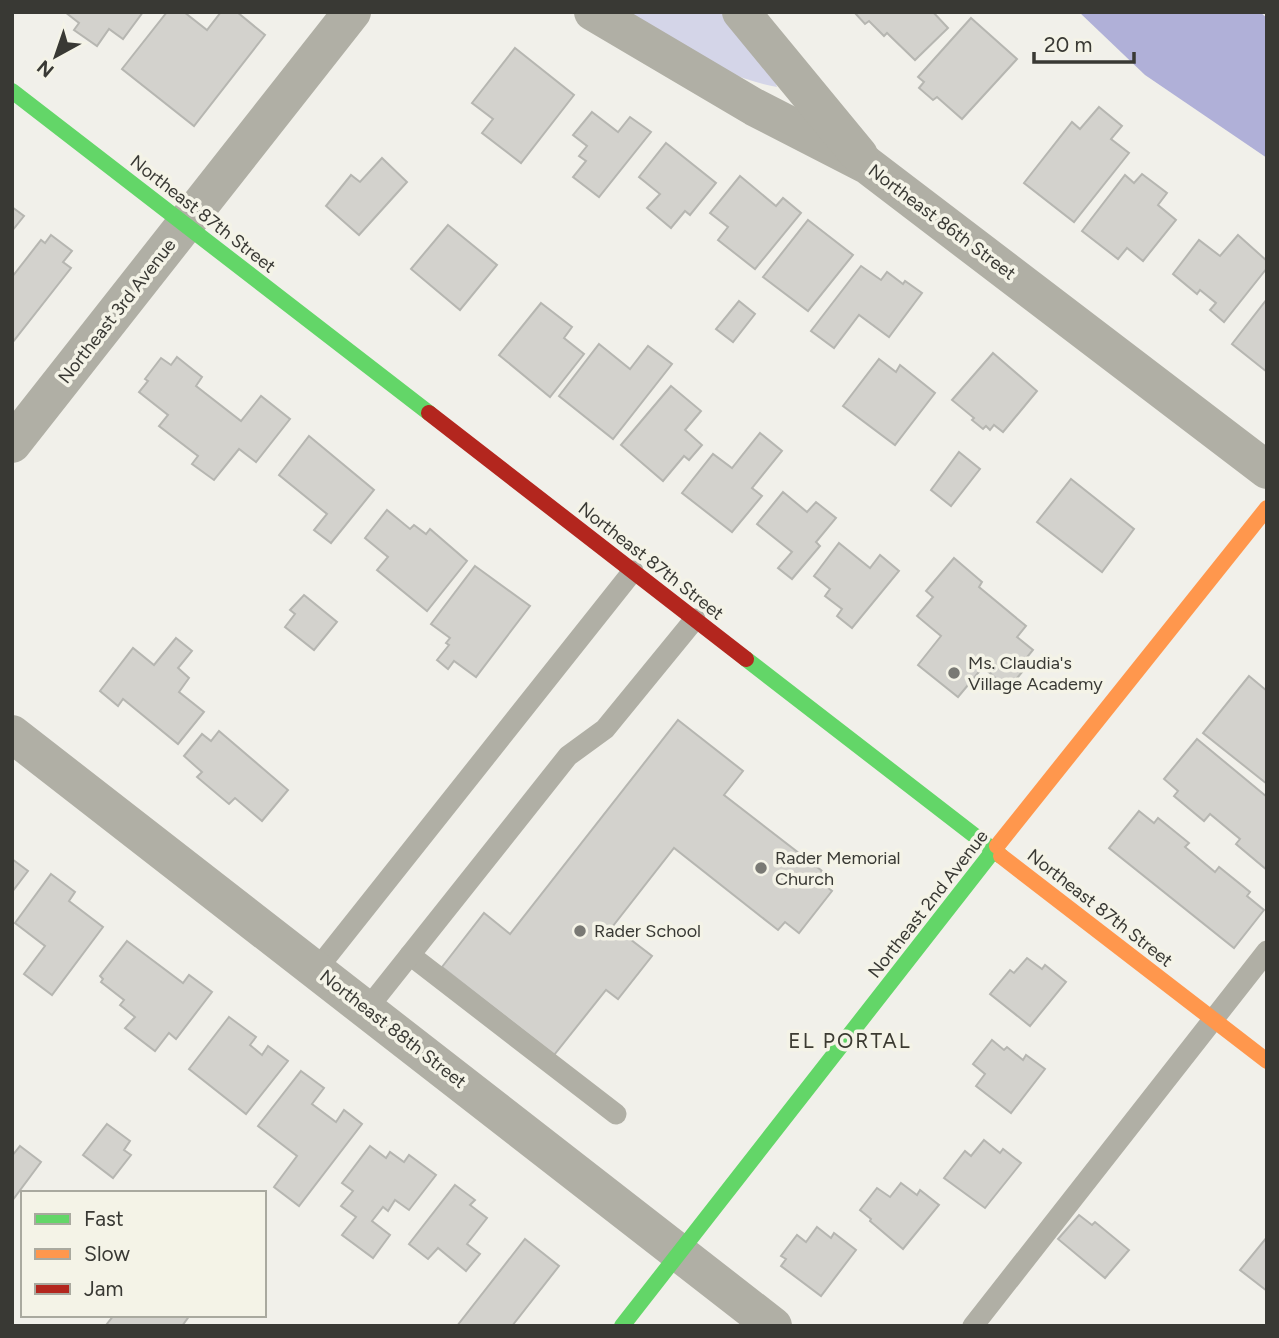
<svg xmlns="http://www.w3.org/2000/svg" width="1279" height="1338" font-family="Figtree,sans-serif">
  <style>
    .green { fill: #d4d5e8 }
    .water { fill: #b0b0d8 }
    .building { fill: #d3d2cd; stroke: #b6b6b1; stroke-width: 2 }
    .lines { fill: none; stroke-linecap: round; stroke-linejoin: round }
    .lane { stroke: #b0afa5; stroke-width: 21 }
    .street { stroke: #b0afa5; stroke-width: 38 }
    .fast { stroke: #63d668; stroke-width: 16 }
    .slow { stroke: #ff974d; stroke-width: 16 }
    .jam { stroke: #b3261e; stroke-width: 16 }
    .poi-dot { fill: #797974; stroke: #f4f3e7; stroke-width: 2.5 }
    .labels { text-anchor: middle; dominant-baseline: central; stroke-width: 7; stroke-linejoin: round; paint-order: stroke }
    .street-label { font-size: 18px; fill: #393934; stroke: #f4f3e7 }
    .poi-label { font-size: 18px; fill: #393934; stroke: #f4f3e7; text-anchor: start }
    .quarter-label { font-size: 21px; letter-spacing: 2px; fill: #3c3b32; stroke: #f4f3e7 }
  </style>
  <rect width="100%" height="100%" fill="#f1f0ea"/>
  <path class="green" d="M616 12H721L771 71 777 87C722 77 663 42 616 12Z"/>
  <path class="water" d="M1079 12H1260L1267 18V158L1145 75Z"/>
  <g class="building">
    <path d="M65 12H143L123 39 109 29 97 46 74 30 79 23Z"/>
    <path d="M167 12H184L207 30 221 12H237L265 35 194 126 122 69Z"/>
    <path d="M854 12H933L948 28 915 60 887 33 884 36 869 21 865 24Z"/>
    <path d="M971 18 1017 59 962 119 937 97 933 100 919 88 924 82 918 77Z"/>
    <path d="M515 48 574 95 521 163 482 133 493 119 472 103Z"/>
    <path d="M1099 107 1122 126 1111 139 1129 153 1074 222 1024 183 1072 122 1080 129Z"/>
    <path d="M592 112 618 132 630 117 651 132 599 197 573 177 586 161 579 156 587 146 573 135Z"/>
    <path d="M666 143 716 183 690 215 685 211 671 228 647 208 660 194 639 177Z"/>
    <path d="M382 158 407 182 359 235 326 206 351 175 360 182Z"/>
    <path d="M1142 174 1167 193 1158 205 1176 220 1143 261 1127 248 1118 259 1082 231 1125 175 1134 183Z"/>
    <path d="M740 176 776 206 783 198 801 213 755 269 718 240 728 227 710 213Z"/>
    <path d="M12 207 24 216 12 231Z"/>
    <path d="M808 220 853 255 808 311 763 277Z"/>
    <path d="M448 225 497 265 460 310 411 269Z"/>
    <path d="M51 235 72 251 63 262 71 268 12 343V277L41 240 45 243Z"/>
    <path d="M1238 235 1267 261V268L1224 322 1210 310 1216 303 1200 290 1197 294 1173 274 1199 240 1220 256Z"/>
    <path d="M861 266 881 280 887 272 903 284 905 281 922 293 889 337 859 315 834 348 811 331Z"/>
    <path d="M1267 299V372L1232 344Z"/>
    <path d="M739 301 755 314 733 342 716 329Z"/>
    <path d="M541 303 572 327 564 338 584 354 550 397 499 355Z"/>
    <path d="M599 344 630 369 648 346 672 364 613 439 559 396Z"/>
    <path d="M993 353 1037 391 1003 432 994 425 990 430 986 426 983 429 972 420 974 418 952 400Z"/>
    <path d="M177 357 202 377 196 386 241 421 261 396 290 419 256 462 239 449 214 480 192 464 198 456 159 426 168 415 139 392 148 381 145 379 161 358 171 365Z"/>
    <path d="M879 359 896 372 900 365 935 393 895 445 843 406Z"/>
    <path d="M671 386 701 411 685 430 702 445 689 460 684 456 663 481 621 445Z"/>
    <path d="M760 433 782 451 752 488 762 496 732 532 682 493 713 454 732 468Z"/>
    <path d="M309 436 374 490 331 543 314 530 327 514 279 475Z"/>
    <path d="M959 452 980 469 951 506 931 490Z"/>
    <path d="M1071 479 1134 529 1102 572 1037 522Z"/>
    <path d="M783 492 807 512 816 502 836 518 816 542 820 546 792 579 778 568 792 552 757 524Z"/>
    <path d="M387 510 410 529 414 525 426 534 430 529 467 561 427 611 377 570 388 557 365 538Z"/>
    <path d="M839 543 870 568 880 555 899 571 852 628 837 616 842 609 825 596 830 589 814 576Z"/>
    <path d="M954 558 982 582 979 587 1026 626 1017 637 1033 650 1023 662 1027 666 1008 689 983 667 958 697 918 665 941 636 917 616 933 597 926 591Z"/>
    <path d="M475 566 530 606 476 677 454 661 448 669 437 660 449 645 446 643 450 638 431 624Z"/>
    <path d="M304 595 337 622 314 650 285 627 295 614 290 610Z"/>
    <path d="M176 638 192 651 178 668 189 678 179 692 204 712 178 744 123 699 118 706 100 691 133 648 154 665Z"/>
    <path d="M1249 676 1267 691V784L1203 733Z"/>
    <path d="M678 720 743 771 724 795 822 871 816 878 832 891 799 933 785 922 778 930 674 848 613 926 652 956 618 999 606 990 554 1055 442 967 484 913 510 934Z"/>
    <path d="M219 731 288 790 262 821 235 798 229 804 197 777 202 772 184 756 202 734 211 741Z"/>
    <path d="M1197 739 1267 797V870L1236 844 1240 839 1210 814 1204 821 1174 796 1178 791 1164 779Z"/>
    <path d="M1139 811 1154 823 1158 818 1189 843 1185 847 1215 872 1219 867 1250 892 1247 896 1264 910 1234 948 1109 848Z"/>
    <path d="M12 859 28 871 12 892Z"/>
    <path d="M51 874 75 892 69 901 103 927 52 995 24 974 45 946 15 923Z"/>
    <path d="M127 941 183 983 189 975 212 992 176 1039 169 1033 155 1051 125 1028 135 1017 120 1005 124 1000 101 982 103 979 100 976Z"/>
    <path d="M1027 958 1042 969 1045 965 1066 982 1030 1026 990 994 1010 970 1014 973Z"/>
    <path d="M229 1017 256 1037 250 1045 262 1055 268 1046 288 1061 246 1114 189 1069Z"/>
    <path d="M992 1040 1004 1050 1007 1047 1023 1060 1026 1055 1045 1069 1011 1113 976 1086 985 1074 973 1064Z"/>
    <path d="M301 1071 324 1088 312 1104 336 1122 344 1110 362 1124 299 1206 274 1187 297 1156 258 1126Z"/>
    <path d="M107 1124 130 1141 124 1150 131 1155 113 1178 83 1155Z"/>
    <path d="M984 1140 1000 1153 1003 1149 1021 1163 985 1208 944 1178 965 1151 971 1156Z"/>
    <path d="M20 1146 41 1162 12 1201V1156Z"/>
    <path d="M370 1146 386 1158 390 1152 404 1162 409 1155 436 1175 409 1210 395 1200 388 1211 383 1207 372 1221 390 1235 373 1258 342 1235 356 1217 341 1206 353 1191 342 1183Z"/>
    <path d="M901 1183 917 1195 920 1190 939 1205 903 1249 870 1221 871 1219 860 1210 877 1188 890 1197Z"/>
    <path d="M455 1185 475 1200 470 1205 487 1218 467 1244 480 1254 466 1271 438 1248 428 1259 409 1244Z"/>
    <path d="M1079 1215 1092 1225 1095 1222 1129 1250 1105 1278 1058 1239Z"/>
    <path d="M817 1227 831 1238 834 1233 856 1250 821 1296 781 1266 786 1259 781 1256 797 1235 806 1242Z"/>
    <path d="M1267 1237V1291L1240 1270Z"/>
    <path d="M525 1239 559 1266 512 1326H457Z"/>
    <path d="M114 1315H190L182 1326H109L107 1324Z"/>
  </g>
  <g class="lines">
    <g class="lane">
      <path d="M410 955 616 1114"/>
      <path d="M317 969 633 571"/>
      <path d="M367 1009 568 756 605 729 695 619"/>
      <path d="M973 1326 1267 951"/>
    </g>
    <g class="street">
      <path d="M593 12 754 107 867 165 1267 470"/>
      <path d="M741 12 859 155"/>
      <path d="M12 444 352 12"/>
      <path d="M12 734 773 1326"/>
    </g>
    <g class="fast">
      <path d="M12 91 429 413"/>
      <path d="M746 659 1001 856"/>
      <path d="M622 1326 997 846"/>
    </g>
    <g class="slow">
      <path d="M997 846 1267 508"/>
      <path d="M1001 856 1267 1061"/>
    </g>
    <path class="jam" d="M429 413 746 659"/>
  </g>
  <g class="poi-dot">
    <circle cx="954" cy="673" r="7"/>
    <circle cx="761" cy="868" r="7"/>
    <circle cx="580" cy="931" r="7"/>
  </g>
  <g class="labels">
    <g class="street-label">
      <text transform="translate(203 214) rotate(38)">Northeast 87th Street</text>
      <text transform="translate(942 222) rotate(37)">Northeast 86th Street</text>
      <text transform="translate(117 311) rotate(-52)">Northeast 3rd Avenue</text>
      <text transform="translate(651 561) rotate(38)">Northeast 87th Street</text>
      <text transform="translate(928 904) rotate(-52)">Northeast 2nd Avenue</text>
      <text transform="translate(1100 908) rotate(38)">Northeast 87th Street</text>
      <text transform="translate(393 1029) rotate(38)">Northeast 88th Street</text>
    </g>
    <g class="poi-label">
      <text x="968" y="663">Ms. Claudia's<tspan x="968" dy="21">Village Academy</tspan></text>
      <text x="775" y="858">Rader Memorial<tspan x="775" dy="21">Church</tspan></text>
      <text x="594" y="931">Rader School</text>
    </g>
    <g class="quarter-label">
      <text x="850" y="1040">EL PORTAL</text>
    </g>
  </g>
  <rect width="1279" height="1338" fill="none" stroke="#393934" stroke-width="28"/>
  <rect x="21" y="1191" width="245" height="126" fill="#f4f3e7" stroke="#a9a99f" stroke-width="2"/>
  <rect x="35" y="1214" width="35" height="10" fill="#63d668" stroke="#a9a99f" stroke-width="2"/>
  <text x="84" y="1226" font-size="21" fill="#393934">Fast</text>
  <rect x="35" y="1249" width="35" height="10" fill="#ff974d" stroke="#a9a99f" stroke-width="2"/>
  <text x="84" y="1261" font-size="21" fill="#393934">Slow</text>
  <rect x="35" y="1284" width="35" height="10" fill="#b3261e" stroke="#a9a99f" stroke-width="2"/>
  <text x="84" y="1296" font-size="21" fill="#393934">Jam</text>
  <g transform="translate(56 56) rotate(220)" stroke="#f4f3e7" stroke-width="5" paint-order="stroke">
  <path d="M0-5L12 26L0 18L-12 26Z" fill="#393934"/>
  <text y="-10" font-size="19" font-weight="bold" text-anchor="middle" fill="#393934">N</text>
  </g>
  <path d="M1034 52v10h100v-10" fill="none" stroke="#393934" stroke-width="3.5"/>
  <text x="1044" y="52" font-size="21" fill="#393934" stroke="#f4f3e7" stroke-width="5" paint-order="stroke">20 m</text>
</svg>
